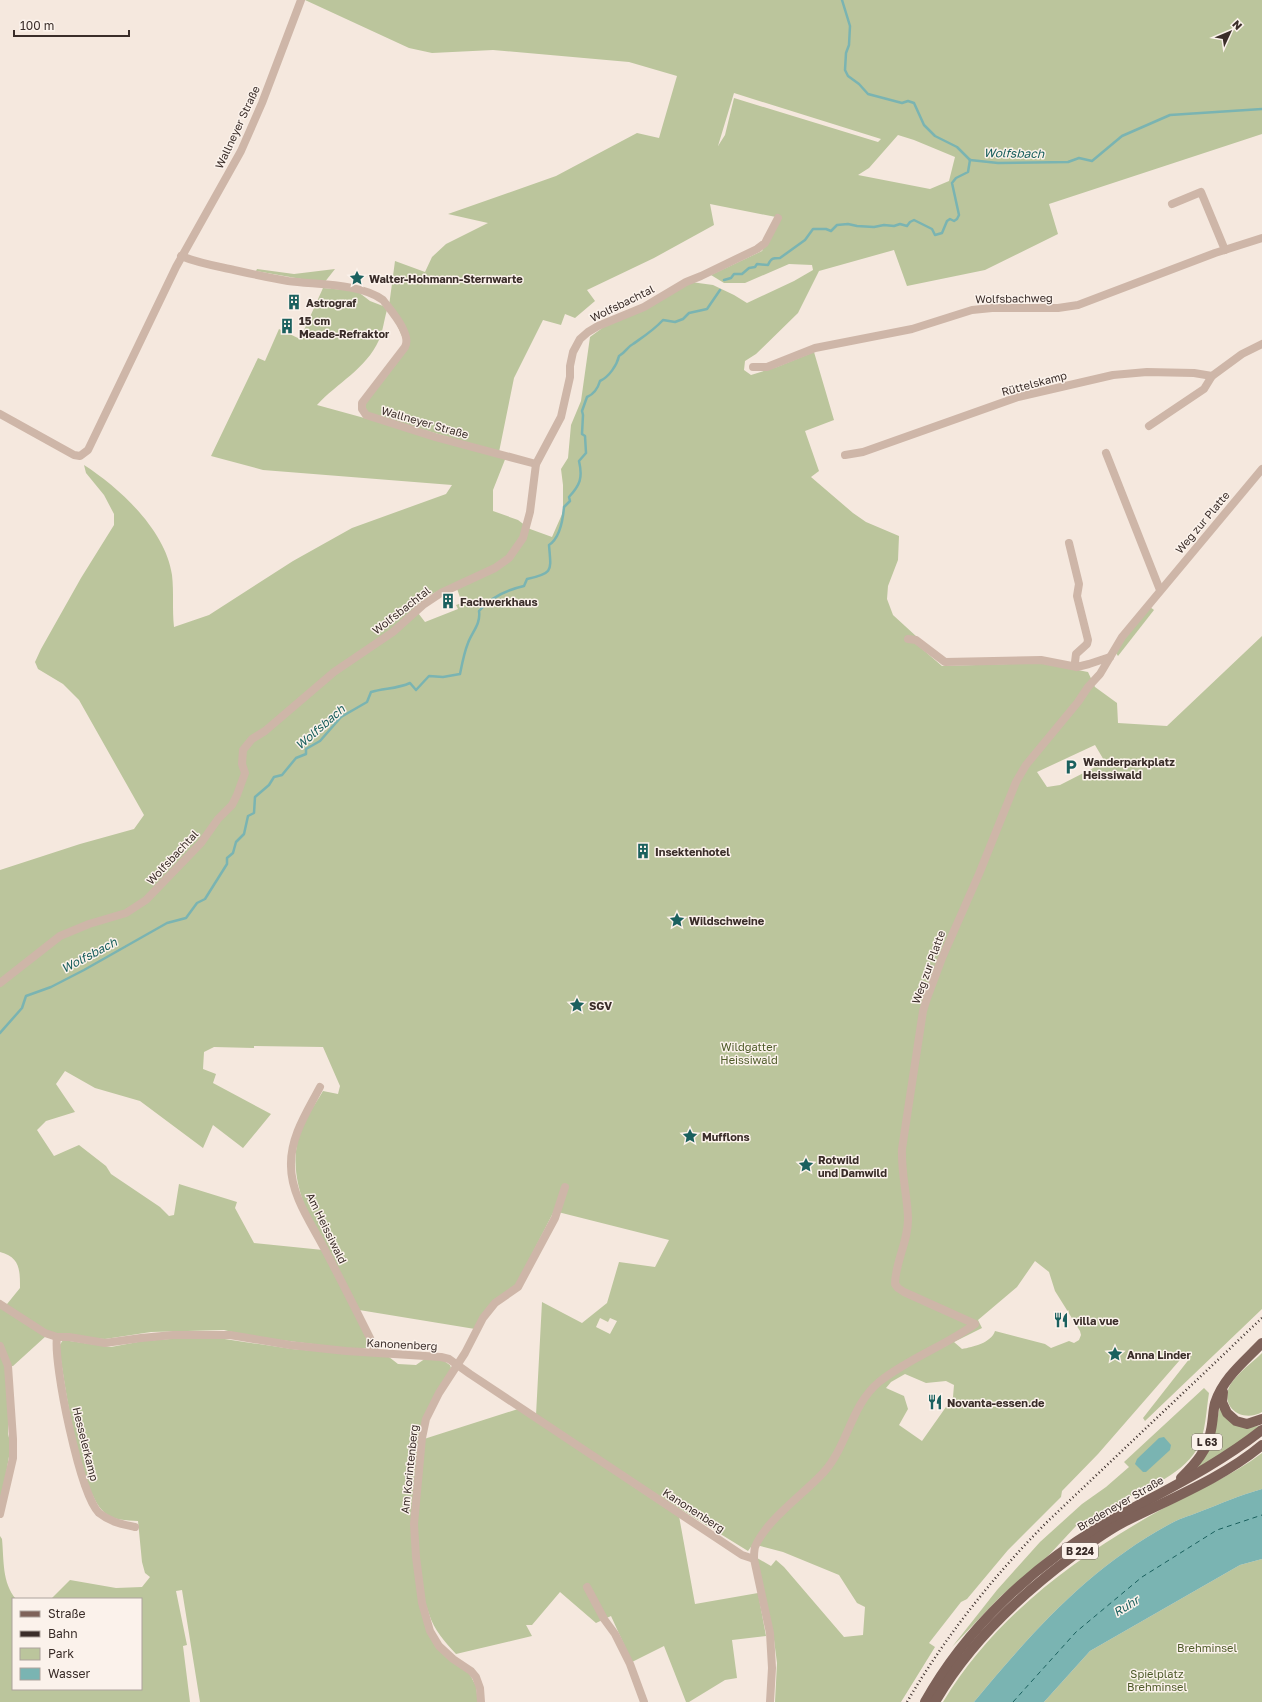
<svg xmlns="http://www.w3.org/2000/svg" width="1262" height="1702" font-family="'Golos Text',sans-serif">
  <style>
    .green { fill: #bbc59c; fill-rule: evenodd }
    .water { fill: #7ab4b2 }
    .lines { fill: none; stroke-linecap: round; stroke-linejoin: round }
    .stream { stroke: #7ab4b2; stroke-width: 2.5 }
    .ferry { stroke: #1a605e; stroke-width: 1; stroke-dasharray: 5 4; stroke-linecap: butt }
    .minor { stroke: #ceb6a8; stroke-width: 8 }
    .major { stroke: #7e6259; stroke-width: 10 }
    .rail { stroke: #3a2d29; stroke-width: 2.5; stroke-dasharray: 1 3; stroke-linecap: butt }
    .labels { text-anchor: middle; dominant-baseline: central; stroke-width: 3; stroke-linejoin: round; paint-order: stroke }
    .shield { fill: #fbf2eb; stroke: #746863; stroke-width: 1 }
    .shield-label { font-size: 10px; font-weight: bold; fill: #3a2d29 }
    .street-label { font-size: 11px; fill: #3a2d29; stroke: #fbf2eb }
    .poi-label { font-size: 11px; font-weight: bold; fill: #3a2d29; stroke: #fbf2eb; text-anchor: start }
    .park-label { font-size: 11px; fill: #4e5b2a; stroke: #fbf2eb }
    .water-label { font-size: 12px; font-style: italic; fill: #1a605e; stroke: #fbf2eb }
  </style>
  <rect width="100%" height="100%" fill="#f5e8de"/>
  <g class="green">
    <path d="M305 0H1262V134L1049 204 1058 234 985 270 907 286 894 250 819 271 798 313 756 354 745 361 744 370 751 375 777 367 814 352 834 420 805 431 819 471 811 477 853 513 866 522 899 536 898 560 888 586 887 599 893 615 917 637 914 642 942 666 1042 663 1088 672 1095 687 1117 703 1118 723 1167 726 1262 636V1309L1145 1421 1143 1418 1190 1358 1186 1353 1098 1454 1062 1491 1061 1497 1008 1550 967 1599 961 1602 929 1643 935 1647 901 1702H775L777 1663 773 1632 757 1558 771 1566 776 1560 784 1567 844 1637 863 1635 865 1607 857 1603 839 1575 783 1552 753 1544 748 1551 667 1501 536 1415 542 1302 582 1323 607 1303 619 1262 655 1267 669 1240 554 1211 515 1287 475 1329 353 1309 368 1342 367 1348 353 1349 248 1336 224 1330 151 1332 105 1339 46 1336 13 1366 6 1367 11 1413 8 1417V1434L11 1445 0 1509V1307L3 1309 20 1288C20 1270 20 1257 0 1252V870L80 844 134 829 144 815 79 700 63 684 38 669 35 662 41 649 81 578 114 525V514L104 495 86 473 84 465C120 488 166 531 172 575 174 592 172 610 174 627L209 615 293 561 352 528 446 494 452 485 263 470 211 456 258 358 265 361 279 329 300 339 323 288 357 291 370 301 383 306 387 310C384 320 383 331 379 340 366 369 337 383 317 405L506 457 493 490V511L518 520 530 529 552 537 563 512V485L561 469 568 458 571 425 581 401 590 337 605 326 691 282 713 285 734 295 747 303 794 281 813 270 812 265 789 264 745 283H724L711 275 762 251 781 218 710 204 714 225 654 258 587 290 595 301 575 318 565 314 561 325 543 320 514 378 499 452 367 413 364 403 407 348 389 306 395 261 425 272 432 257 446 244 488 223 448 214 556 176 637 133 659 138 677 76 629 62 493 50 432 53 409 48ZM734 93 881 139 878 142 734 98 725 135 718 146ZM898 135 914 140 955 157 949 181 930 189 858 175 869 168ZM455 583 462 603 456 605 458 609 425 622 415 609 428 596ZM1095 745 1105 762 1060 785 1047 787 1037 772ZM254 1046 323 1047 340 1086 338 1094 323 1091C313 1108 300 1125 297 1144 290 1182 309 1216 323 1250L254 1243 235 1208 237 1202 179 1184 174 1215 169 1216 160 1207 111 1174 106 1166 79 1145 54 1156 37 1130 46 1121 75 1112 56 1084 65 1071 95 1088 140 1101 203 1148 213 1125 243 1148 271 1114 213 1083 216 1074 203 1069 204 1052 214 1047 254 1048ZM1035 1261 1049 1272 1055 1291 1080 1331 1081 1335 1079 1340 1074 1343 1069 1341 1051 1348 1045 1344 995 1331C991 1343 973 1347 962 1349L954 1342 982 1328 978 1320 1017 1287ZM600 1318 608 1322 610 1318 617 1321 610 1334 596 1327ZM905 1374 926 1383 946 1381 954 1385 953 1397 922 1441 899 1425 908 1409 904 1396 886 1388 891 1382Z"/>
    <path d="M257 269 294 274 335 269 324 283 256 271Z"/>
    <path d="M1150 607 1154 610 1118 656 1116 653 1124 639Z"/>
    <path d="M183 1338H218L292 1349 389 1357 398 1364 416 1365 426 1358 441 1359 450 1365 451 1368 421 1427 416 1578 438 1648 469 1673 476 1686 478 1702H200L182 1590 176 1591 187 1645 183 1646 190 1702H0V1536L2 1539C4 1560 2 1583 16 1599H13V1689H141V1599H51L70 1580 116 1588 142 1587 150 1577 145 1573 142 1562 138 1521C126 1520 113 1521 104 1512 79 1489 64 1381 59 1346L63 1340 111 1347 143 1341Z"/>
    <path d="M1262 1353V1412C1245 1422 1223 1411 1228 1390 1232 1377 1253 1362 1262 1353Z"/>
    <path d="M1204 1388 1209 1393C1206 1411 1206 1433 1197 1449 1180 1478 1141 1489 1114 1505 1105 1511 1097 1520 1089 1527L1076 1526 1049 1555 1001 1596 952 1647 997 1590 1040 1542 1082 1504 1106 1487 1129 1467 1124 1462Z"/>
    <path d="M1220 1406 1246 1427 1260 1426 1230 1449 1199 1467 1197 1466 1212 1442Z"/>
    <path d="M518 1409 679 1516 695 1604 758 1593 766 1636 732 1640 737 1678 725 1680 689 1702H686L664 1646 632 1662 611 1616 596 1623 560 1592 532 1625H526L532 1636 456 1654C445 1642 434 1630 429 1614 410 1563 419 1492 424 1439Z"/>
    <path d="M1262 1453V1489C1240 1495 1220 1504 1199 1512 1189 1516 1178 1519 1168 1525 1089 1568 1030 1634 974 1702H943C995 1616 1077 1556 1164 1508 1197 1490 1232 1476 1262 1453Z"/>
    <path d="M1262 1559V1702H1044L1090 1651 1240 1565Z"/>
  </g>
  <g class="water">
    <path d="M1164 1437 1171 1445 1170 1450 1146 1472H1143L1135 1464 1137 1459 1159 1438Z"/>
    <path d="M1262 1489V1559L1240 1565 1090 1651 1044 1702H974C1030 1634 1089 1568 1168 1525 1178 1519 1189 1516 1199 1512 1220 1504 1240 1495 1262 1489Z"/>
  </g>
  <g class="lines">
    <g class="stream">
      <path d="M842 0 850 26 849 45 846 53 845 70 848 76 859 84 868 94 902 103 908 101 914 103 924 125 935 136 957 147 970 160"/>
      <path d="M970 160 998 163 1068 162 1079 158 1092 161 1122 136 1170 115 1262 109"/>
      <path d="M724 280 731 278 734 274H742L749 268 755 267 757 264 768 265C771 258 773 258 780 258L805 240 813 229H826L831 231 837 225 848 224 857 226 874 227 884 225 894 226 900 224 907 226 910 222 914 220 932 229 935 235 942 233 947 221 950 219 954 221 957 219 959 215 952 183 956 178 968 172 970 160"/>
      <path d="M0 1033 22 1008 26 996 51 987 84 970 167 923 186 918 197 903 205 899 227 864V858L233 853 236 842 244 834 248 816 254 813 255 797 269 785 274 777 282 775 296 758 306 754V749L320 741 341 717 367 702 371 692C384 688 397 689 410 683L416 690 429 676 443 677 460 674C462 664 464 653 468 643 472 632 481 624 479 611 491 597 506 590 524 586L527 579C554 573 551 571 549 545 560 538 563 519 564 507L570 501 569 497C580 485 583 478 579 461L586 453 585 436 582 434 583 415 582 411 587 397C594 394 598 388 600 381 609 377 617 365 619 356 626 352 627 347 633 344 643 337 654 330 663 320L675 322 683 319 689 313 707 309 720 290"/>
    </g>
    <path class="ferry" d="M1013 1702 1076 1632 1142 1577 1217 1530 1262 1515"/>
    <g class="minor">
      <path d="M1172 204 1201 192 1225 250"/>
      <path d="M181 256C198 263 216 266 234 270 252 274 270 278 288 281 316 285 360 283 383 300 391 311 412 334 405 347L362 403V409L366 415 435 437 536 464"/>
      <path d="M753 367H767L815 348 912 329 972 310 992 308H1058L1078 305 1215 253 1262 238"/>
      <path d="M0 414 74 455 80 456 88 450 176 267 241 151 262 103 301 0"/>
      <path d="M1149 426 1204 389 1212 376"/>
      <path d="M1106 453 1160 590"/>
      <path d="M845 455 863 452 1018 397 1113 375 1147 372 1194 373 1212 376 1242 354 1262 344"/>
      <path d="M1069 543 1079 584 1077 596 1088 640 1087 644 1076 654 1075 662 1077 667"/>
      <path d="M908 639 916 640 945 662 1041 660 1077 667 1089 664 1110 657"/>
      <path d="M0 983 60 936 89 924 126 913 146 900 201 843 218 819 232 805 237 795 245 773 242 764 243 750 252 739 265 731 334 672 393 632 423 605 441 593 495 568 509 558 523 538 530 512 536 464 561 417 570 377V366L573 352 580 339 588 332 598 326 644 307 686 282 701 276 757 249 765 243 778 218"/>
      <path d="M320 1087C307 1112 290 1137 291 1166 291 1195 311 1223 324 1248 340 1278 355 1308 370 1338L375 1352"/>
      <path d="M0 1304 45 1333 57 1337H69L105 1343 141 1338 173 1335H230L290 1345 346 1351 441 1357 449 1359 470 1374 742 1555 754 1559"/>
      <path d="M57 1337C53 1363 80 1495 99 1513 110 1522 122 1524 135 1527"/>
      <path d="M0 1346 8 1366 13 1439V1458L0 1514"/>
      <path d="M587 1587 604 1619 615 1634 630 1664 644 1702"/>
      <path d="M481 1702 480 1688 476 1677 471 1671 453 1659 439 1646 430 1631 422 1603 416 1557 414 1524 422 1438 426 1419 439 1393 465 1353 483 1318 495 1303 518 1287 555 1218 565 1187"/>
      <path d="M770 1702 772 1668 770 1633 754 1559C754 1555 754 1551 755 1547 766 1520 805 1493 824 1472 848 1445 851 1405 879 1382 909 1358 945 1346 975 1324L904 1292 898 1288 895 1284C895 1262 909 1240 908 1217 907 1194 901 1172 902 1149L923 1011 927 998 942 958 979 874 1016 782 1026 765 1078 702 1088 687 1100 674 1122 637 1262 469"/>
    </g>
    <g class="major">
      <path d="M1223 1392 1222 1402 1227 1413 1236 1421 1247 1424 1262 1419"/>
      <path d="M1181 1478C1195 1464 1208 1450 1211 1430 1213 1421 1213 1411 1215 1403 1223 1378 1245 1361 1262 1343"/>
      <path d="M925 1702C966 1628 1034 1565 1106 1523 1159 1493 1214 1468 1262 1430"/>
      <path d="M935 1702C969 1643 1020 1595 1074 1555 1089 1544 1105 1532 1122 1523 1167 1500 1223 1478 1262 1445"/>
    </g>
    <path class="rail" d="M907 1702C945 1637 992 1578 1045 1524L1262 1318"/>
  </g>
  <defs>
    <g id="sight-bare" transform="scale(1.2)"><path d="M0-6L1.8-2.2L6-1.7L2.9 1.2L3.7 5.4L0 3.3L-3.7 5.4L-2.9 1.2L-6-1.7L-1.8-2.2Z" fill="#1a605e" stroke="#fbf2eb" stroke-width="2.5" paint-order="stroke"/></g>
    <g id="building-bare" transform="scale(1.2)"><path d="M-4-6H4V6H1V3H-1V6H-4ZM-2.5-4.3h1.7v1.8h-1.7ZM.8-4.3h1.7v1.8H.8ZM-2.5-1h1.7V.8h-1.7ZM.8-1h1.7V.8H.8Z" fill="#1a605e" stroke="#fbf2eb" stroke-width="2.5" paint-order="stroke"/></g>
    <g id="parking-bare" transform="scale(1.2)"><path d="M-3.5-5.5H1a3.5 3.5 0 0 1 0 7H-1V5.5H-3.5ZM-1-3.4V-.6H.8a1.4 1.4 0 0 0 0-2.8Z" fill="#1a605e" stroke="#fbf2eb" stroke-width="2.5" paint-order="stroke"/></g>
    <g id="restaurant-bare" transform="scale(1.2)"><path d="M-5-6h1v4h1v-4h1v4h1v-4h1v5L-1.5 .5V6h-2V.5L-5-1ZM5-6V6H3V1.5H1.5Q1.5-4 5-6Z" fill="#1a605e" stroke="#fbf2eb" stroke-width="2.5" paint-order="stroke"/></g>
  </defs>
  <g fill-rule="evenodd">
    <use href="#sight-bare" x="357" y="278"/>
    <use href="#building-bare" x="294" y="302"/>
    <use href="#building-bare" x="287" y="326"/>
    <use href="#building-bare" x="448" y="601"/>
    <use href="#parking-bare" x="1071" y="767"/>
    <use href="#building-bare" x="643" y="851"/>
    <use href="#sight-bare" x="677" y="920"/>
    <use href="#sight-bare" x="577" y="1005"/>
    <use href="#sight-bare" x="690" y="1136"/>
    <use href="#sight-bare" x="806" y="1165"/>
    <use href="#restaurant-bare" x="1061" y="1320"/>
    <use href="#sight-bare" x="1115" y="1354"/>
    <use href="#restaurant-bare" x="935" y="1402"/>
  </g>
  <g class="labels">
    <g class="shield">
      <rect x="1192" y="1434" width="30" height="16" rx="3"/>
      <rect x="1062" y="1543" width="36" height="16" rx="3"/>
    </g>
    <g class="shield-label">
      <text x="1207" y="1442">L 63</text>
      <text x="1080" y="1551">B 224</text>
    </g>
    <g class="street-label">
      <text transform="translate(237 127) rotate(-65)">Wallneyer Straße</text>
      <text transform="translate(1014 298) rotate(-1)">Wolfsbachweg</text>
      <text transform="translate(622 303) rotate(-26)">Wolfsbachtal</text>
      <text transform="translate(1034 383) rotate(-15)">Rüttelskamp</text>
      <text transform="translate(425 422) rotate(16)">Wallneyer Straße</text>
      <text transform="translate(1202 522) rotate(-50)">Weg zur Platte</text>
      <text transform="translate(401 610) rotate(-38)">Wolfsbachtal</text>
      <text transform="translate(172 857) rotate(-47)">Wolfsbachtal</text>
      <text transform="translate(928 967) rotate(-70)">Weg zur Platte</text>
      <text transform="translate(327 1228) rotate(64)">Am Heissiwald</text>
      <text transform="translate(402 1344) rotate(3)">Kanonenberg</text>
      <text transform="translate(86 1444) rotate(76)">Hesselerkamp</text>
      <text transform="translate(409 1469) rotate(-84)">Am Korintenberg</text>
      <text transform="translate(1120 1503) rotate(-30)">Bredeneyer Straße</text>
      <text transform="translate(694 1510) rotate(33)">Kanonenberg</text>
    </g>
    <g class="poi-label">
      <text x="369" y="278">Walter-Hohmann-Sternwarte</text>
      <text x="306" y="302">Astrograf</text>
      <text x="299" y="320">15 cm<tspan x="299" dy="13">Meade-Refraktor</tspan></text>
      <text x="460" y="601">Fachwerkhaus</text>
      <text x="1083" y="761">Wanderparkplatz<tspan x="1083" dy="13">Heissiwald</tspan></text>
      <text x="655" y="851">Insektenhotel</text>
      <text x="689" y="920">Wildschweine</text>
      <text x="589" y="1005">SGV</text>
      <text x="702" y="1136">Mufflons</text>
      <text x="818" y="1159">Rotwild<tspan x="818" dy="13">und Damwild</tspan></text>
      <text x="1073" y="1320">villa vue</text>
      <text x="1127" y="1354">Anna Linder</text>
      <text x="947" y="1402">Novanta-essen.de</text>
    </g>
    <g class="park-label">
      <text x="749" y="1046">Wildgatter<tspan x="749" dy="13">Heissiwald</tspan></text>
      <text x="1207" y="1647">Brehminsel</text>
      <text x="1157" y="1673">Spielplatz<tspan x="1157" dy="13">Brehminsel</tspan></text>
    </g>
    <g class="water-label">
      <text transform="translate(1014 153) rotate(1)">Wolfsbach</text>
      <text transform="translate(320 727) rotate(-41)">Wolfsbach</text>
      <text transform="translate(89 955) rotate(-28)">Wolfsbach</text>
      <text transform="translate(1126 1606) rotate(-32)">Ruhr</text>
    </g>
  </g>
  <rect x="12" y="1598" width="130" height="92" fill="#fbf2eb" stroke="#aea39d"/>
  <rect x="20" y="1611" width="20" height="6" fill="#7e6259" stroke="#aea39d"/>
  <text x="48" y="1618" font-size="12" fill="#3a2d29">Straße</text>
  <rect x="20" y="1631" width="20" height="6" fill="#3a2d29" stroke="#aea39d"/>
  <text x="48" y="1638" font-size="12" fill="#3a2d29">Bahn</text>
  <rect x="20" y="1648" width="20" height="12" fill="#bbc59c" stroke="#aea39d"/>
  <text x="48" y="1658" font-size="12" fill="#3a2d29">Park</text>
  <rect x="20" y="1668" width="20" height="12" fill="#7ab4b2" stroke="#aea39d"/>
  <text x="48" y="1678" font-size="12" fill="#3a2d29">Wasser</text>
  <g transform="translate(1230 32) rotate(46)" stroke="#fbf2eb" stroke-width="3" paint-order="stroke">
  <path d="M0-3L7 15L0 10L-7 15Z" fill="#3a2d29"/>
  <text y="-6" font-size="11" font-weight="bold" text-anchor="middle" fill="#3a2d29">N</text>
  </g>
  <path d="M14 30v6h115v-6" fill="none" stroke="#3a2d29" stroke-width="2"/>
  <text x="20" y="30" font-size="12" fill="#3a2d29" stroke="#fbf2eb" stroke-width="3" paint-order="stroke">100 m</text>
</svg>
